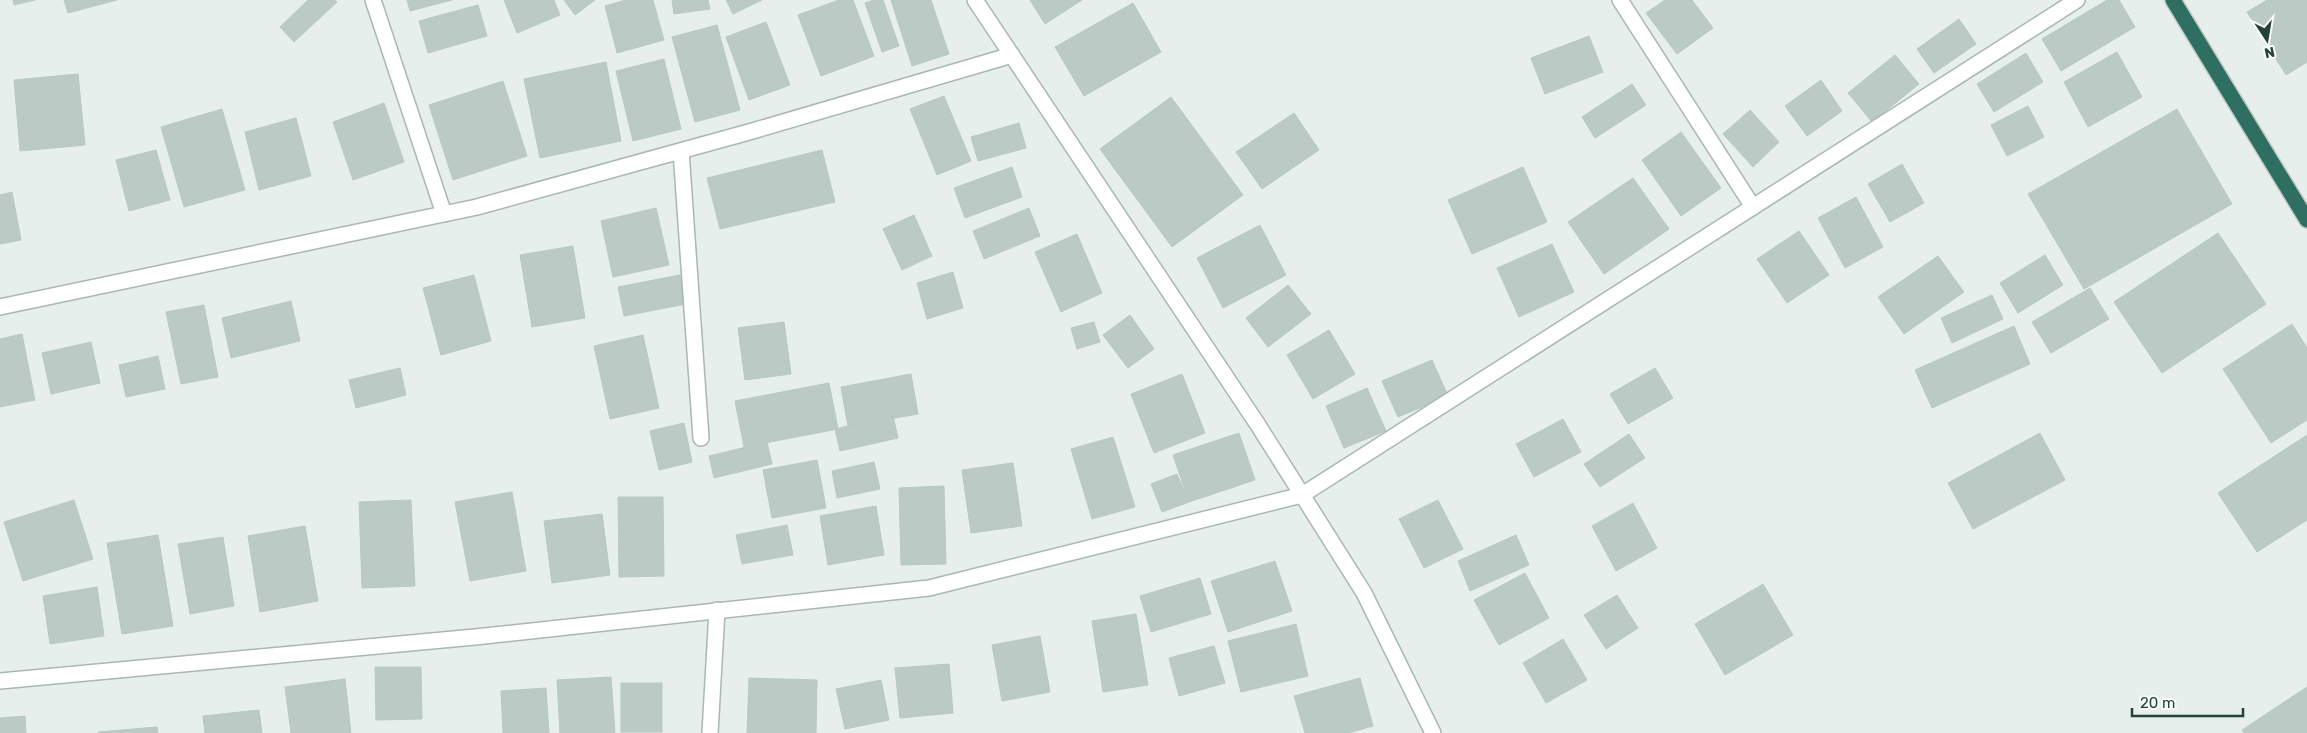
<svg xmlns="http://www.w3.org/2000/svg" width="2307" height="733" font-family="Rubik,sans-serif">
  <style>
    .building { fill: #bbcac4; stroke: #b8c9c2 }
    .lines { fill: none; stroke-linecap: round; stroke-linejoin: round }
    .minor-casing { stroke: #a8b8b2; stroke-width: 18 }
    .highway-casing { stroke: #c2cac8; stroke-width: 18 }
    .minor { stroke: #fff; stroke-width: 15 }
    .highway { stroke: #2f6f62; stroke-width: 15 }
  </style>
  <rect width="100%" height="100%" fill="#e6efeb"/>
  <g class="building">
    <path d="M13 0H35L14 5Z"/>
    <path d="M64 0H117L68 13Z"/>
    <path d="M308 0H335L337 2 294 42 280 27Z"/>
    <path d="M407 0H452L410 11Z"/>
    <path d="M504 0H554L560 15 517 33Z"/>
    <path d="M564 0H595L575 15Z"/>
    <path d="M626 0H653L664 40 617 53 605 6Z"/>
    <path d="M672 0H708L710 9 674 14Z"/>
    <path d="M726 0H762L733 14Z"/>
    <path d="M839 0H853L874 56 821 76 798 15Z"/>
    <path d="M874 0H883L899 46 882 52 865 3Z"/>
    <path d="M891 0H931L949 54 912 66Z"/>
    <path d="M1030 0H1082L1045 24Z"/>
    <path d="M1665 0H1692L1713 28 1677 54 1646 13Z"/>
    <path d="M2107 0H2119L2135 27 2061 71 2042 39Z"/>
    <path d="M2267 0H2307V62L2286 75 2247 12Z"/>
    <path d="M1133 3 1161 52 1084 96 1055 47Z"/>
    <path d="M478 5 487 36 428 53 419 21Z"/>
    <path d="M1959 19 1976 44 1934 73 1917 49Z"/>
    <path d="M766 22 790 85 749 100 726 37Z"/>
    <path d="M717 25 740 110 695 122 672 37Z"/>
    <path d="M1589 36 1603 72 1545 94 1531 58Z"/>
    <path d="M2117 52 2142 97 2088 127 2064 82Z"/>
    <path d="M2026 53 2043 82 1994 112 1977 84Z"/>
    <path d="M1895 55 1919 84 1872 122 1848 93Z"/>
    <path d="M664 59 681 129 633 141 616 71Z"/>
    <path d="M606 62 621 141 540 158 524 79Z"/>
    <path d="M78 74 85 145 20 151 14 80Z"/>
    <path d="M1821 80 1842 111 1807 136 1785 106Z"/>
    <path d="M503 81 527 156 453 180 429 105Z"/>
    <path d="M1632 84 1646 105 1595 138 1582 117Z"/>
    <path d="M944 96 971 161 937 175 910 109Z"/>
    <path d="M1171 97 1243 195 1172 247 1100 149Z"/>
    <path d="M384 103 404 162 353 180 333 122Z"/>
    <path d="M2028 106 2044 137 2007 156 1991 125Z"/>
    <path d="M222 109 245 190 184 207 161 127Z"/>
    <path d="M2177 109 2232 204 2084 289 2028 194Z"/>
    <path d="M1750 110 1779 142 1753 167 1723 134Z"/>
    <path d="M1294 113 1319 150 1262 189 1236 152Z"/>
    <path d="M296 118 311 176 259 190 245 132Z"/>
    <path d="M1019 123 1026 148 978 161 971 137Z"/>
    <path d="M1681 132 1721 188 1681 216 1642 160Z"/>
    <path d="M156 150 170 200 129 211 116 160Z"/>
    <path d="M822 150 835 202 720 229 707 178Z"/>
    <path d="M1902 164 1924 203 1890 222 1868 184Z"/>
    <path d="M1012 167 1022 197 965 218 954 188Z"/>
    <path d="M1523 167 1547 222 1472 254 1448 200Z"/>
    <path d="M1633 178 1669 229 1604 274 1568 222Z"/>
    <path d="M12 192 21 240 0 244V195Z"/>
    <path d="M1856 197 1883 247 1845 268 1818 218Z"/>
    <path d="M656 208 669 265 613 277 601 221Z"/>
    <path d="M1029 208 1040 236 984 259 973 231Z"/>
    <path d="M914 215 932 256 902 270 883 229Z"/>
    <path d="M1260 225 1286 275 1223 308 1197 258Z"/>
    <path d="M1799 231 1829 275 1787 303 1757 259Z"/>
    <path d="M2218 233 2266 304 2162 373 2114 302Z"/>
    <path d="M1077 234 1102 293 1061 312 1035 252Z"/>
    <path d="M1552 244 1574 292 1519 317 1497 268Z"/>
    <path d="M573 246 585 318 532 327 520 255Z"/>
    <path d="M2045 255 2063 285 2018 313 2000 283Z"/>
    <path d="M1938 256 1964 292 1904 334 1878 297Z"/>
    <path d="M953 272 963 308 927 319 917 283Z"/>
    <path d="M474 275 491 341 441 355 423 288Z"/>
    <path d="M680 275 686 304 624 316 618 287Z"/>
    <path d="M1288 285 1311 314 1268 347 1246 318Z"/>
    <path d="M2090 288 2109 319 2051 353 2032 322Z"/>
    <path d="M1992 295 2003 319 1952 343 1941 318Z"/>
    <path d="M291 301 300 341 231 358 222 318Z"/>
    <path d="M204 305 218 377 181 384 166 312Z"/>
    <path d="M1130 315 1154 349 1128 368 1103 335Z"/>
    <path d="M784 322 791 374 745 380 738 328Z"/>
    <path d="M1094 322 1100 342 1077 349 1071 328Z"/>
    <path d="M2292 324 2307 348V420L2271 443 2223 369Z"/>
    <path d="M2014 326 2030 364 1932 408 1915 370Z"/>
    <path d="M1329 330 1355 374 1313 399 1287 355Z"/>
    <path d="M22 334 35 400 0 407V339Z"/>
    <path d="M643 335 659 408 610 419 594 346Z"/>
    <path d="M91 342 100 383 51 394 42 353Z"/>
    <path d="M158 356 165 389 126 397 119 365Z"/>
    <path d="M1432 360 1448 396 1398 417 1382 381Z"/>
    <path d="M400 368 406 395 356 408 349 380Z"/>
    <path d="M1655 368 1673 398 1628 424 1610 394Z"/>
    <path d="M911 374 918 414 848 426 841 387Z"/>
    <path d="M1182 374 1205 433 1154 453 1131 394Z"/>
    <path d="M829 383 838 429 744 447 735 401Z"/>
    <path d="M1367 388 1386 431 1344 448 1326 406Z"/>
    <path d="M893 416 898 438 840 451 835 429Z"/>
    <path d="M1563 419 1581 452 1534 477 1516 444Z"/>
    <path d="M684 423 692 462 659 470 650 431Z"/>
    <path d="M1239 433 1255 480 1189 502 1173 455Z"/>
    <path d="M2040 433 2065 480 1973 529 1948 483Z"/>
    <path d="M1629 434 1645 458 1600 487 1584 464Z"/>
    <path d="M2307 435V520L2257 552 2218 493Z"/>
    <path d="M1113 437 1135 507 1092 519 1071 449Z"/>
    <path d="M767 442 772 464 714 478 709 456Z"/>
    <path d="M817 460 826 508 772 518 763 470Z"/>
    <path d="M874 462 880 489 837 498 832 471Z"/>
    <path d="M1013 463 1022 526 971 533 962 470Z"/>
    <path d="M1177 474 1189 502 1162 512 1151 484Z"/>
    <path d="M944 486 946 564 901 565 899 488Z"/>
    <path d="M512 492 526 571 470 581 455 502Z"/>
    <path d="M618 497H663L664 576 619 577Z"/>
    <path d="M74 500 93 559 23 581 4 522Z"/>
    <path d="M411 500 415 586 362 588 359 502Z"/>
    <path d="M1438 500 1463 549 1424 568 1399 519Z"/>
    <path d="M1633 503 1657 548 1616 571 1592 526Z"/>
    <path d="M876 506 884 555 828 565 820 516Z"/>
    <path d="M602 514 610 575 552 583 544 521Z"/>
    <path d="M787 525 793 555 742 564 736 535Z"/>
    <path d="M305 526 318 601 260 612 248 536Z"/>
    <path d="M158 535 173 626 122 634 107 543Z"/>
    <path d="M1516 535 1529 565 1470 591 1458 561Z"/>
    <path d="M223 537 234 606 190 614 178 544Z"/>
    <path d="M1275 561 1292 611 1228 632 1211 581Z"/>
    <path d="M1525 573 1549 618 1499 645 1474 600Z"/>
    <path d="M1200 578 1211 614 1151 632 1140 596Z"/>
    <path d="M1763 584 1793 635 1725 675 1695 624Z"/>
    <path d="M97 587 104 636 50 644 43 596Z"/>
    <path d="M1617 595 1638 628 1606 649 1584 615Z"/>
    <path d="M1136 614 1148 685 1103 692 1092 621Z"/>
    <path d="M1296 624 1308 676 1241 692 1228 641Z"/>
    <path d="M1040 636 1050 692 1002 701 992 645Z"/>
    <path d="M1563 639 1587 680 1546 703 1523 663Z"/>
    <path d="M1214 646 1225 683 1179 696 1169 658Z"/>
    <path d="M949 664 953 713 900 718 895 668Z"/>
    <path d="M375 667H421L422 719 376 720Z"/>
    <path d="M611 677 615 733H560L557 680Z"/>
    <path d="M749 678 817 680 816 733H747Z"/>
    <path d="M1360 678 1373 726 1348 733H1305L1294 696Z"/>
    <path d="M345 679 351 733H291L285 687Z"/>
    <path d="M881 680 889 720 845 729 836 689Z"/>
    <rect x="621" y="683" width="41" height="49"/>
    <path d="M2307 687V733H2244L2242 730Z"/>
    <path d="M546 688 549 733H503L501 691Z"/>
    <path d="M259 710 262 733H205L203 716Z"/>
    <path d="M25 716 26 733H0V718Z"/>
    <path d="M157 727 158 733H98V732Z"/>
  </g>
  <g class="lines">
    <g class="minor-casing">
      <g id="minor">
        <path d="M373 0 444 214"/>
        <path d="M975 0 1258 425 1364 593 1433 733"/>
        <path d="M1620 0 1753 207"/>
        <path d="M681 151 701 438"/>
        <path d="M0 307 477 207 749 132 1012 55"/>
        <path d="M0 681 475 637 929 588 1302 495 2077 0"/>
        <path d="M710 733 717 610"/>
      </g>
    </g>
    <g class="highway-casing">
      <path id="highway" d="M2173 0 2307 220"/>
    </g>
    <use href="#minor" class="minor"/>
    <use href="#highway" class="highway"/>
  </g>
  <g transform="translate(2267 40) rotate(168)" stroke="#f7fbf9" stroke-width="4" paint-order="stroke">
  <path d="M0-4L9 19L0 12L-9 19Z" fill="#24423a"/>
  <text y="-8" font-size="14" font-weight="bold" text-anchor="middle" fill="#24423a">N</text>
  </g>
  <path d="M2132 708v8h111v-8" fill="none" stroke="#24423a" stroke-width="2.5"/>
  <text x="2140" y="708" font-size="15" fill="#24423a" stroke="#f7fbf9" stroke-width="4" paint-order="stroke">20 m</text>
</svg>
